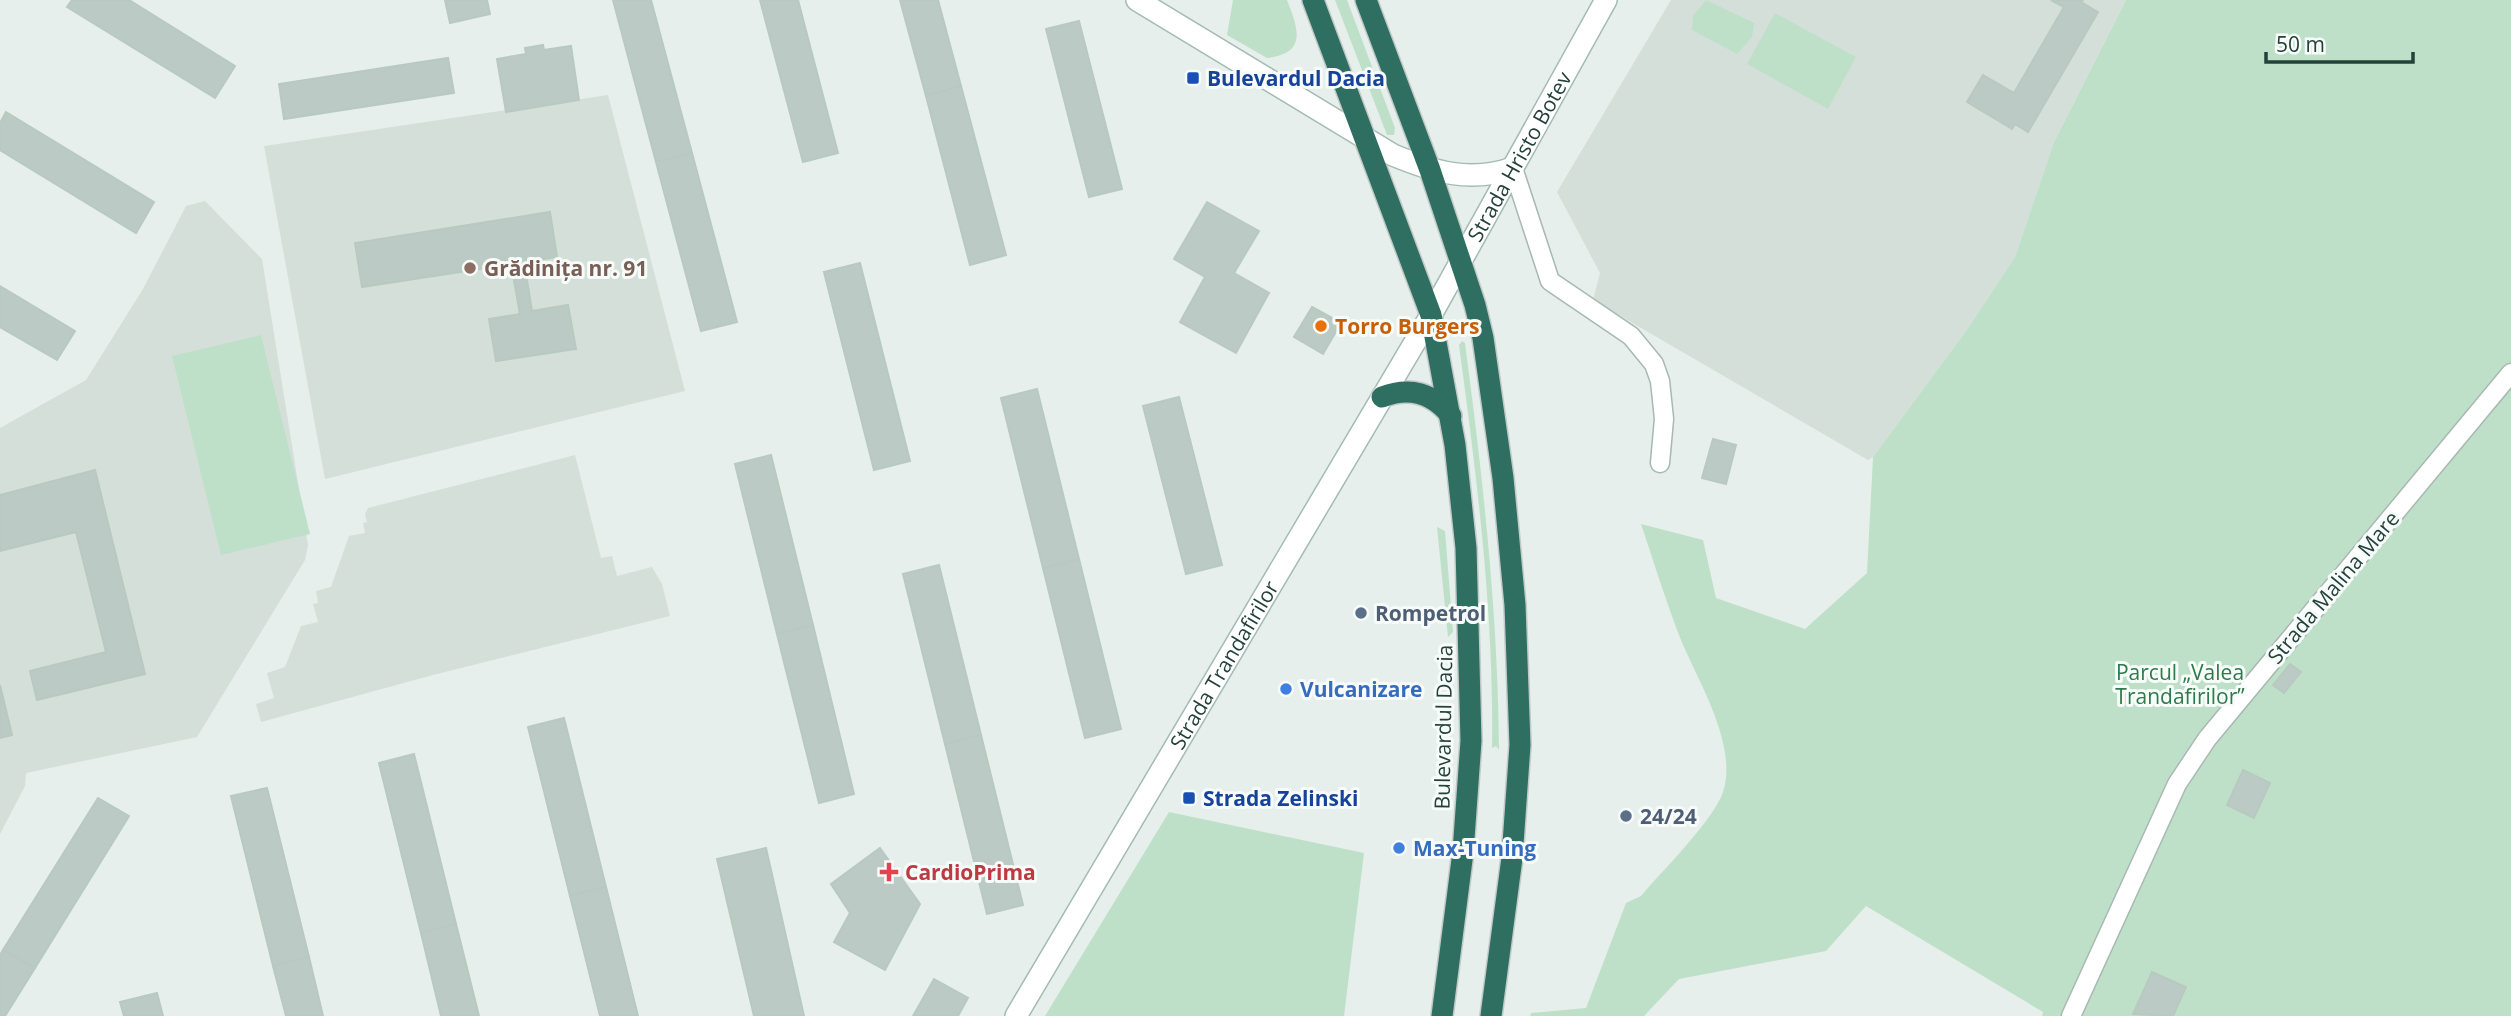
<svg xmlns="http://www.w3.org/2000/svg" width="2511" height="1016" font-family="'Open Sans',sans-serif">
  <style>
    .built { fill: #d4dfda }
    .green { fill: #bfe0c8 }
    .building { fill: #bbcac4; stroke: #b8c9c2; stroke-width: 2 }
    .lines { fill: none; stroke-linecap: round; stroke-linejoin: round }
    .street-casing { stroke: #a8b8b2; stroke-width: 21 }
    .secondary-casing { stroke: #a4bbb3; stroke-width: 24 }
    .highway-casing { stroke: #c2cac8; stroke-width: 24 }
    .street { stroke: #fff; stroke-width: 18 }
    .secondary { stroke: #fff; stroke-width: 21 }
    .highway { stroke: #2f6f62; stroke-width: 21 }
    .transit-dot { fill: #1a4fb4; stroke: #f7fbf9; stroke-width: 2.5 }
    .education-dot { fill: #8d6e63; stroke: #f7fbf9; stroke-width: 2.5 }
    .food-dot { fill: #e8710a; stroke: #f7fbf9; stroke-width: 2.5 }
    .service-dot { fill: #5c6f8a; stroke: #f7fbf9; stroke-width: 2.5 }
    .shop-dot { fill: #3f7fe0; stroke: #f7fbf9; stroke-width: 2.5 }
    .health-dot { fill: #e0444e; stroke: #f7fbf9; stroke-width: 2.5 }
    .labels { text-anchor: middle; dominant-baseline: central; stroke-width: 6; stroke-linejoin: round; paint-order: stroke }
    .transit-label { font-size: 21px; font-weight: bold; fill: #164399; stroke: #f7fbf9; text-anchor: start }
    .street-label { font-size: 21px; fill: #24423a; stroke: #f7fbf9 }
    .education-label { font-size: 21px; font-weight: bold; fill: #785e54; stroke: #f7fbf9; text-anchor: start }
    .food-label { font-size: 21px; font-weight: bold; fill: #c56008; stroke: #f7fbf9; text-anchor: start }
    .service-label { font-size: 21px; font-weight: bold; fill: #4e5e75; stroke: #f7fbf9; text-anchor: start }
    .park-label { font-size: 21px; fill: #2d7a4b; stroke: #f7fbf9 }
    .shop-label { font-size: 21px; font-weight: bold; fill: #366cbe; stroke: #f7fbf9; text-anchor: start }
    .health-label { font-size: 21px; font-weight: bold; fill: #be3a42; stroke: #f7fbf9; text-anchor: start }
  </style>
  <rect width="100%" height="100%" fill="#e6efeb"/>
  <g class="built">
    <path d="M1671 0H2126L2054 142 2015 257 1966 331 1873 457 1868 460 1593 300 1600 273 1557 192Z"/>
    <path d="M608 95 685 391 325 479 264 146Z"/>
    <path d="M205 201 262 259 308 545 305 560 197 737 26 773 25 786 0 834V428L86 380 143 289 186 206Z"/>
    <path d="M575 455 601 558 612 556 617 576 652 567 662 584 670 616 433 675 261 722 256 704 274 698 267 673 285 667 301 626 318 622 313 604 318 603 316 591 331 587 349 536 365 533 363 523 367 522 365 514 368 508Z"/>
  </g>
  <g class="green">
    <path d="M1233 0H1287C1298 28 1308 53 1267 58L1227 35Z"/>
    <path d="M1335 0H1347L1395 128 1394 135H1387Z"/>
    <path d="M1706 0 1754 23 1752 37 1737 54 1692 30 1693 16Z"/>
    <path d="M2126 0H2511V1016H2042L2043 1012 1866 906 1826 951 1679 979 1644 1016H1530L1531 1013 1586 1008 1626 903 1641 896C1662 871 1713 821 1723 792 1739 742 1694 676 1677 630 1664 595 1653 560 1641 524L1703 540 1716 598 1805 629 1867 573 1873 457 1966 331 2015 257 2054 142Z"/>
    <path d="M1775 13 1856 57 1828 109 1747 64Z"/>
    <path d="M261 335 310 534 221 555 172 356Z"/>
    <path d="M1462 341 1465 343C1483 479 1498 613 1499 750L1496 746 1492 748C1494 612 1477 479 1459 345Z"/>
    <path d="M1437 527 1445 531 1453 632 1448 637Z"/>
    <path d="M1169 812 1364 853 1344 1016H1045Z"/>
  </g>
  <g class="building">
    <path d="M72 0H129L235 66 215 98 67 7Z"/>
    <path d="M445 0H487L490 14 450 23Z"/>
    <path d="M613 0H651L692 153 656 162Z"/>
    <path d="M760 0H798L838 153 803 162Z"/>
    <path d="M900 0H938L961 86 926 96Z"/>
    <path d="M2051 0H2083L2081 2 2098 12 2028 132 2015 124 2012 129 1967 102 1983 75 2014 93 2064 7Z"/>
    <path d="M1079 21 1122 189 1089 197 1046 29Z"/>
    <path d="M543 45 544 50 571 46 579 100 506 112 497 59 526 54 525 48Z"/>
    <path d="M448 58 454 93 284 119 279 84Z"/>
    <path d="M961 86 1006 255 970 265 926 96Z"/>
    <path d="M6 112 154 202 136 233 0 150V123Z"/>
    <path d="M692 153 737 322 701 331 656 162Z"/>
    <path d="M1207 202 1259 231 1234 273 1269 293 1236 353 1180 322 1205 277 1174 259Z"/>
    <path d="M550 212 557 257 524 262 532 311 568 305 576 349 496 361 489 319 520 314 511 264 362 287 355 243Z"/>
    <path d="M860 263 910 461 874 470 824 272Z"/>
    <path d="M0 286 75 331 57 360 0 327Z"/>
    <path d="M1312 307 1341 323 1323 354 1294 337Z"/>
    <path d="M1037 389 1079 559 1043 568 1001 398Z"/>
    <path d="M1179 397 1222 565 1186 574 1143 406Z"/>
    <path d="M1713 439 1736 445 1726 484 1702 478Z"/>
    <path d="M771 455 813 625 777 634 735 464Z"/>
    <path d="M95 470 145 674 37 700 30 671 106 652 76 532 0 551V495Z"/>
    <path d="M1079 559 1121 729 1085 738 1043 568Z"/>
    <path d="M939 565 981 735 945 744 903 574Z"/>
    <path d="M813 625 854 794 819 803 777 634Z"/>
    <path d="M2290 664 2301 672 2284 693 2273 685Z"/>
    <path d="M0 685 12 735 0 738Z"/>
    <path d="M564 718 606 887 570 896 528 727Z"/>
    <path d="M981 735 1023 905 987 914 945 744Z"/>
    <path d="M414 754 456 924 421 933 379 763Z"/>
    <path d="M2243 770 2270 783 2254 818 2227 805Z"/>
    <path d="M267 788 309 957 273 966 231 796Z"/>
    <path d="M98 798 129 816 35 968 3 950Z"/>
    <path d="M766 848 804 1016H754L717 859Z"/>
    <path d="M880 848 920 904 885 970 834 942 850 913 831 884Z"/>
    <path d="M606 887 638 1016H600L570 896Z"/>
    <path d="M456 924 479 1016H441L421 933Z"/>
    <path d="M3 950 35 968 5 1016H0V955Z"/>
    <path d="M309 957 323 1016H286L273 966Z"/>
    <path d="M2152 972 2186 987 2173 1016 2133 1014Z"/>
    <path d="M934 979 968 998 958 1016H913Z"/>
    <path d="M157 993 163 1016H124L120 1002Z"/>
  </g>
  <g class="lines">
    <g class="street-casing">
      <g id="street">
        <path d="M1513 168 1550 281 1631 336 1654 364 1660 381 1664 419 1660 463"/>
        <path d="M2071 1016 2177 784 2207 739 2511 373"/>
      </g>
    </g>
    <g class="secondary-casing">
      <g id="secondary">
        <path d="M1137 0 1393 155C1434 172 1470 183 1513 168"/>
        <path id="s1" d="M1016 1016 1431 315 1606 0"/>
      </g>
    </g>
    <g class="highway-casing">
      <g id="highway">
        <path d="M1313 0 1431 315 1455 445 1466 548 1471 741 1463 852 1442 1016"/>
        <path d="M1366 0 1430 170 1475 305 1483 338 1503 478 1515 605 1520 745 1512 858 1491 1016"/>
        <path d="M1382 397C1410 386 1433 393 1451 416"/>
      </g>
    </g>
    <use href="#street" class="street"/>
    <use href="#secondary" class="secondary"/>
    <use href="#highway" class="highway"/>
  </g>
  <g class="transit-dot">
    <rect x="1186" y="71" width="14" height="14" rx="3.5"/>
    <rect x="1182" y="791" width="14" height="14" rx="3.5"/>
  </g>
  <circle class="education-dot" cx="470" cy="268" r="7"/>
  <circle class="food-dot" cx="1321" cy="326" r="7"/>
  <g class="service-dot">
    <circle cx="1361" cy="613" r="7"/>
    <circle cx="1626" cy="816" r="7"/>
  </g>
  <g class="shop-dot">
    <circle cx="1286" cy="689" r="7"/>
    <circle cx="1399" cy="848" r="7"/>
  </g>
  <path class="health-dot" d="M885.5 861.5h7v7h7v7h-7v7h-7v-7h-7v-7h7z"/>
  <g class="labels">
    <g class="transit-label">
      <text x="1207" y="78">Bulevardul Dacia</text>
      <text x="1203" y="798">Strada Zelinski</text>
    </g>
    <g class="street-label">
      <text stroke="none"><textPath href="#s1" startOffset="996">Strada Hristo Botev</textPath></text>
      <text transform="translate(2333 587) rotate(-50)">Strada Malina Mare</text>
      <text stroke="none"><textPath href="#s1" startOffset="408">Strada Trandafirilor</textPath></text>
      <text transform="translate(1443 727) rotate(-89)">Bulevardul Dacia</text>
    </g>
    <g class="education-label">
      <text x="484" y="268">Grădinița nr. 91</text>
    </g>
    <g class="food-label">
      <text x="1335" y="326">Torro Burgers</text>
    </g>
    <g class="service-label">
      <text x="1375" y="613">Rompetrol</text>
      <text x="1640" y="816">24/24</text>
    </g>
    <g class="park-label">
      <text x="2180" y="672">Parcul „Valea<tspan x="2180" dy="24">Trandafirilor”</tspan></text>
    </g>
    <g class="shop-label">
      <text x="1300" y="689">Vulcanizare</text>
      <text x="1413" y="848">Max-Tuning</text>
    </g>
    <g class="health-label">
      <text x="905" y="872">CardioPrima</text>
    </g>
  </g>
  <path d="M2266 52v10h147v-10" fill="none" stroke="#24423a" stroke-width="3.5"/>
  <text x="2276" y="52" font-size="21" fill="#24423a" stroke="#f7fbf9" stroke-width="5" paint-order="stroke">50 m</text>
</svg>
